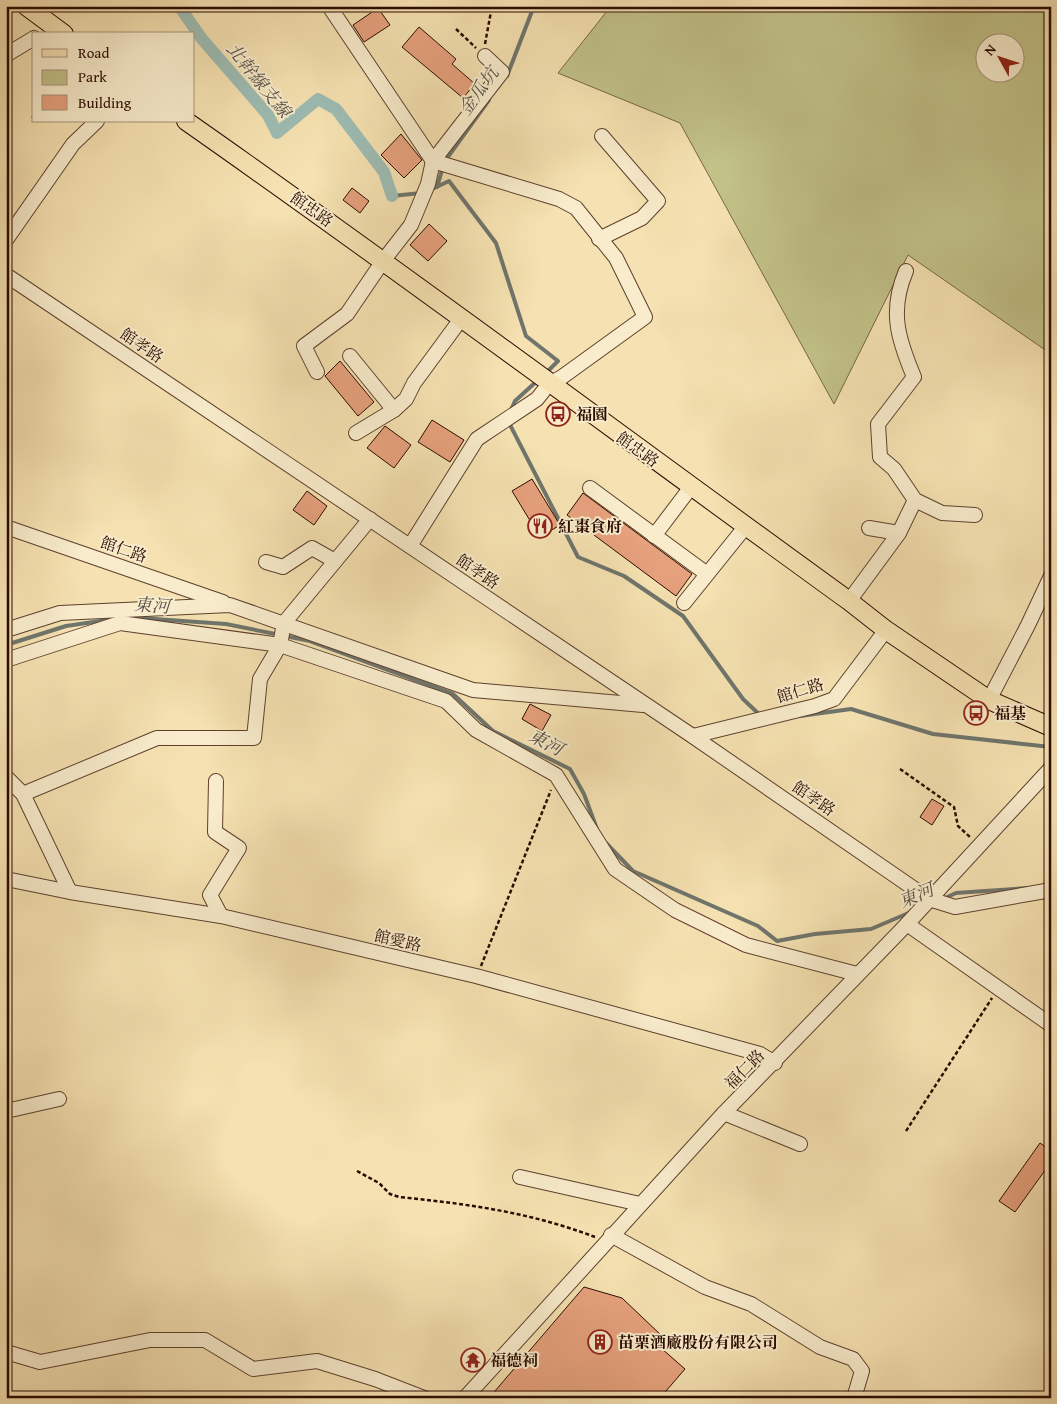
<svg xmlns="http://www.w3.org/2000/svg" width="1057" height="1404" font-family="'Gentium Book Plus','Noto Serif TC',serif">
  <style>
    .green { fill: #c1c188; stroke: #766644; fill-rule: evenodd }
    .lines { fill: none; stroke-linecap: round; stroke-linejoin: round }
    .stream { stroke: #6f756c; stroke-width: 4 }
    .canal { stroke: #9dbcb3; stroke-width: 12 }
    .building { fill: #e6a17d; stroke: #2b0b01 }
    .minor-casing { stroke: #5e402d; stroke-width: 16 }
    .major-casing { stroke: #2b0b01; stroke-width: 20 }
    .path { stroke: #2b0b01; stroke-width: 2.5; stroke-dasharray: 4 2.5; stroke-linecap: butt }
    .minor { stroke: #f8eccc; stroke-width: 14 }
    .major { stroke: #f5e1b1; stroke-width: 18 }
    .labels { text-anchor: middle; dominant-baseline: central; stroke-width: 4; stroke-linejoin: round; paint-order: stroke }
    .street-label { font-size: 16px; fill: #2b0b01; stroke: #f8eccc }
    .poi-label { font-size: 16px; font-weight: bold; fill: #2b0b01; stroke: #f8eccc; text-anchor: start }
    .water-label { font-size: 18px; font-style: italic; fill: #595248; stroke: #f8eccc }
  </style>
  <rect width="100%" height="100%" fill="#f5e1b1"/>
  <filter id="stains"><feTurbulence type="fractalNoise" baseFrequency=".004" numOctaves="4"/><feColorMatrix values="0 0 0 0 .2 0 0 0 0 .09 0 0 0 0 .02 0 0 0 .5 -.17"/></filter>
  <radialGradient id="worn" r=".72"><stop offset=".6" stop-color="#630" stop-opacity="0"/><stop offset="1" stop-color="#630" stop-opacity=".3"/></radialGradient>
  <path class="green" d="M611 6H1051V354L908 255 834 404 680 123 558 73ZM984 42H1014V72H984Z"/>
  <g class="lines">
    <g class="stream">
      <path d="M507 76 534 6"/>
      <path d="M445 161 489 100"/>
      <path d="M437 187 443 167"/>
      <path d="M430 190 449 181 496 243 526 336 558 361 545 374"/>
      <path d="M392 196 421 193"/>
      <path d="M511 410 515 401 538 380"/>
      <path d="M508 421 578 557 624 576 683 616 743 699 761 716"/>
      <path d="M126 617 226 624 310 641 453 694 493 731 570 769 584 794 597 829"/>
      <path d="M6 645 66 626 114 619"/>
      <path d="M800 716 851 709 933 734 1051 747"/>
      <path d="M606 843 633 871 758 926 777 941 815 934 871 929 911 912"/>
      <path d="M943 899 956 893 1027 888"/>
    </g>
    <path class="canal" d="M179 6 202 39 268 115 277 133 318 99 336 109 384 172 392 196"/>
  </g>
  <g class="building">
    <path d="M378 8 390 25 364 42 353 25Z"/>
    <path d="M419 27 456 59 452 64 475 84 463 98 402 47Z"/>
    <path d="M401 134 422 160 404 178 381 155Z"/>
    <path d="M352 188 369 201 360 213 343 200Z"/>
    <path d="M429 224 447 241 428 261 410 245Z"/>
    <path d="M340 361 374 402 358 416 325 376Z"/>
    <path d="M432 420 464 440 450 462 418 442Z"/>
    <path d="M385 426 411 445 394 468 367 448Z"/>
    <path d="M532 479 560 525 540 537 512 491Z"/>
    <path d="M307 491 327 506 314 525 293 510Z"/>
    <path d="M583 493 692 574 676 596 567 515Z"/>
    <path d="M530 704 551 715 542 731 522 719Z"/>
    <path d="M932 799 944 806 932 825 920 817Z"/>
    <path d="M1040 1143 1051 1151V1162L1015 1212 999 1201Z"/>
    <path d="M584 1287 622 1298 663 1337 661 1348 685 1369 660 1398H489Z"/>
  </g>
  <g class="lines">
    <g class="minor-casing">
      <g id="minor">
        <path d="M329 6 433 161 559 199 576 208 616 258 645 317 562 377 549 384 537 399 477 439 410 546"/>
        <path d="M6 55 34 38"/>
        <path d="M599 239 642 218 658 201 602 136"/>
        <path d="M6 240 73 144 97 121"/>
        <path d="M906 271C889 311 898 339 914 377L878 424 880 457 894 469 915 500 942 513 975 515"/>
        <path d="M6 275 691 735 929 899 955 907 1051 890"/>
        <path d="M350 356 394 410"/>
        <path d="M317 372 304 346 347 314 383 261 411 225 428 184 433 161 502 72 485 56"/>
        <path d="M356 433 394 410 406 399 414 383 461 319"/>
        <path d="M590 488 707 574"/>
        <path d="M6 527 223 602"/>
        <path d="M869 528 899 533"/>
        <path d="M654 536 691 487"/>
        <path d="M266 562 283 567 312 548 335 561"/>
        <path d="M849 601 899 533 915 500"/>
        <path d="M684 603 746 526"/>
        <path d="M6 630 60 613 230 605 473 690 643 705"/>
        <path d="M6 660 120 623 280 645 446 701 476 730 556 775 615 869 675 910 746 945 857 974"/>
        <path d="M989 700 1028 625 1051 576"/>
        <path d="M693 736 815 706 834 699 886 630"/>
        <path d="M6 777 23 794 70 892"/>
        <path d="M216 781 215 832 239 848 210 895 221 916"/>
        <path d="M23 794 157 738H254L260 679 280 645 284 623 370 519"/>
        <path d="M6 879 70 892 221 916 476 976 760 1054 775 1063"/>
        <path d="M907 924 1051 1025"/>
        <path d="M6 1111 59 1099"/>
        <path d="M724 1113 800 1144"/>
        <path d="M520 1177 640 1204"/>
        <path d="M611 1235 705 1287 751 1304 820 1347 853 1359 862 1371 854 1398"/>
        <path d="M6 1352 40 1362 150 1340H205L253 1369 317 1361 375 1379 424 1398"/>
        <path d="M465 1398 724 1113 907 924 1051 768"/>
      </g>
    </g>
    <g class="major-casing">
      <g id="major">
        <path d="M26 6 64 34"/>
        <path d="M186 121C409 277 628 441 849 601L886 630 989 700 1051 727"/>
      </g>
    </g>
    <g class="path">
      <path d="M456 29 476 48"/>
      <path d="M485 44 492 6"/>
      <path d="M32 118 34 116"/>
      <path d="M900 769 954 807 958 826 971 838"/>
      <path d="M481 966 551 790"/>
      <path d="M906 1131 992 998"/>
      <path d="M357 1171 379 1183 390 1194 399 1197C468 1204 529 1212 595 1237"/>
    </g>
    <use href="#minor" class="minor"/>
    <use href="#major" class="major"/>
  </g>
  <defs>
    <g id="bus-ring" transform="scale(1.25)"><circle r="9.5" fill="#f8eccc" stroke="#8f2418" stroke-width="1.5"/><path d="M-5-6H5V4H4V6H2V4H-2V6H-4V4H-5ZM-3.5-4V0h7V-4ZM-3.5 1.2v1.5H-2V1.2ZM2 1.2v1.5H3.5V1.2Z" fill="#8f2418"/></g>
    <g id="restaurant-ring" transform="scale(1.25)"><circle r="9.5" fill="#f8eccc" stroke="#8f2418" stroke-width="1.5"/><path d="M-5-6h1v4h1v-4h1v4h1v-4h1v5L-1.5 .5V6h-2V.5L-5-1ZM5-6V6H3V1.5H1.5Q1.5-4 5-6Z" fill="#8f2418"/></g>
    <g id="building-ring" transform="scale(1.25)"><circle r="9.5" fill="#f8eccc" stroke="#8f2418" stroke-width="1.5"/><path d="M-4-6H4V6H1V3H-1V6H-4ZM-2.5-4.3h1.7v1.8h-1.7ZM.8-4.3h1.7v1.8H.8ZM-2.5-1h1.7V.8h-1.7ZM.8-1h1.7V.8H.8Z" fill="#8f2418"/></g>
    <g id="temple-ring" transform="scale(1.25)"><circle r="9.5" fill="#f8eccc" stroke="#8f2418" stroke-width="1.5"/><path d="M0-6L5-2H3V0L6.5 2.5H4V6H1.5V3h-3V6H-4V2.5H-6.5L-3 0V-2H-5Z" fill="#8f2418"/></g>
  </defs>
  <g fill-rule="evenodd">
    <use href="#bus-ring" x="558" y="414"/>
    <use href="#restaurant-ring" x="540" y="526"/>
    <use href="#bus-ring" x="976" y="713"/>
    <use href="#building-ring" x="600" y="1342"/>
    <use href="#temple-ring" x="473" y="1360"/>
  </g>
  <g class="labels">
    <g class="street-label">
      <text transform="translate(312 209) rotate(35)">館忠路</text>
      <text transform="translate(142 345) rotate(34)">館孝路</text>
      <text transform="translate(638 449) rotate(36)">館忠路</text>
      <text transform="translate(124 549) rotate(19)">館仁路</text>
      <text transform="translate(478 571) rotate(34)">館孝路</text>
      <text transform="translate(800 690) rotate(-17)">館仁路</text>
      <text transform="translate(814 798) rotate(34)">館孝路</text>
      <text transform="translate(398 940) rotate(13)">館愛路</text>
      <text transform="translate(744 1069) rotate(-45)">福仁路</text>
    </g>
    <g class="poi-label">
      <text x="576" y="414">福園</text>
      <text x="558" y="526">紅棗食府</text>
      <text x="994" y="713">福基</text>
      <text x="618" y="1342">苗栗酒廠股份有限公司</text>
      <text x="490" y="1360">福德祠</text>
    </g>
    <g class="water-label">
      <text transform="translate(259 80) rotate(51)">北幹線支線</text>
      <text transform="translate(478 91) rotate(-54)">金瓜坑</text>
      <text transform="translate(152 605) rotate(4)">東河</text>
      <text transform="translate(546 742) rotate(27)">東河</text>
      <text transform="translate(916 895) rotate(-23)">東河</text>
    </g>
  </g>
  <rect width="1057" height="1404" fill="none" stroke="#f5e1b1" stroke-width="25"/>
  <rect x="8" y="8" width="1042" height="1389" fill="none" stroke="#2b0b01" stroke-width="2.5"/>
  <rect x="12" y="12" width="1032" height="1379" fill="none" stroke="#2b0b01"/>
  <rect x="32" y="32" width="162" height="90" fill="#f8eccc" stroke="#a6927b"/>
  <rect x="42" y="49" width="25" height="8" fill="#f5e1b1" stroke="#a6927b"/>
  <text x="78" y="58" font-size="15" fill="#2b0b01">Road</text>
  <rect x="42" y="70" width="25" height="15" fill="#c1c188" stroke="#a6927b"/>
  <text x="78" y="82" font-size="15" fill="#2b0b01">Park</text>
  <rect x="42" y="95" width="25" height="15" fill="#e6a17d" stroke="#a6927b"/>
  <text x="78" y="108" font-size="15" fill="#2b0b01">Building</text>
  <g transform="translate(1000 58) rotate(310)"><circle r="24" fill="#f8eccc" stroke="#a6927b"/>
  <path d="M0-4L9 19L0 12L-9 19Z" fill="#8f2418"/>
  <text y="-8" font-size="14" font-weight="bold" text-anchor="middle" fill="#2b0b01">N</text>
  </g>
  <rect width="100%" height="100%" filter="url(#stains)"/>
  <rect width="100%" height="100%" fill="url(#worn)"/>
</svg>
